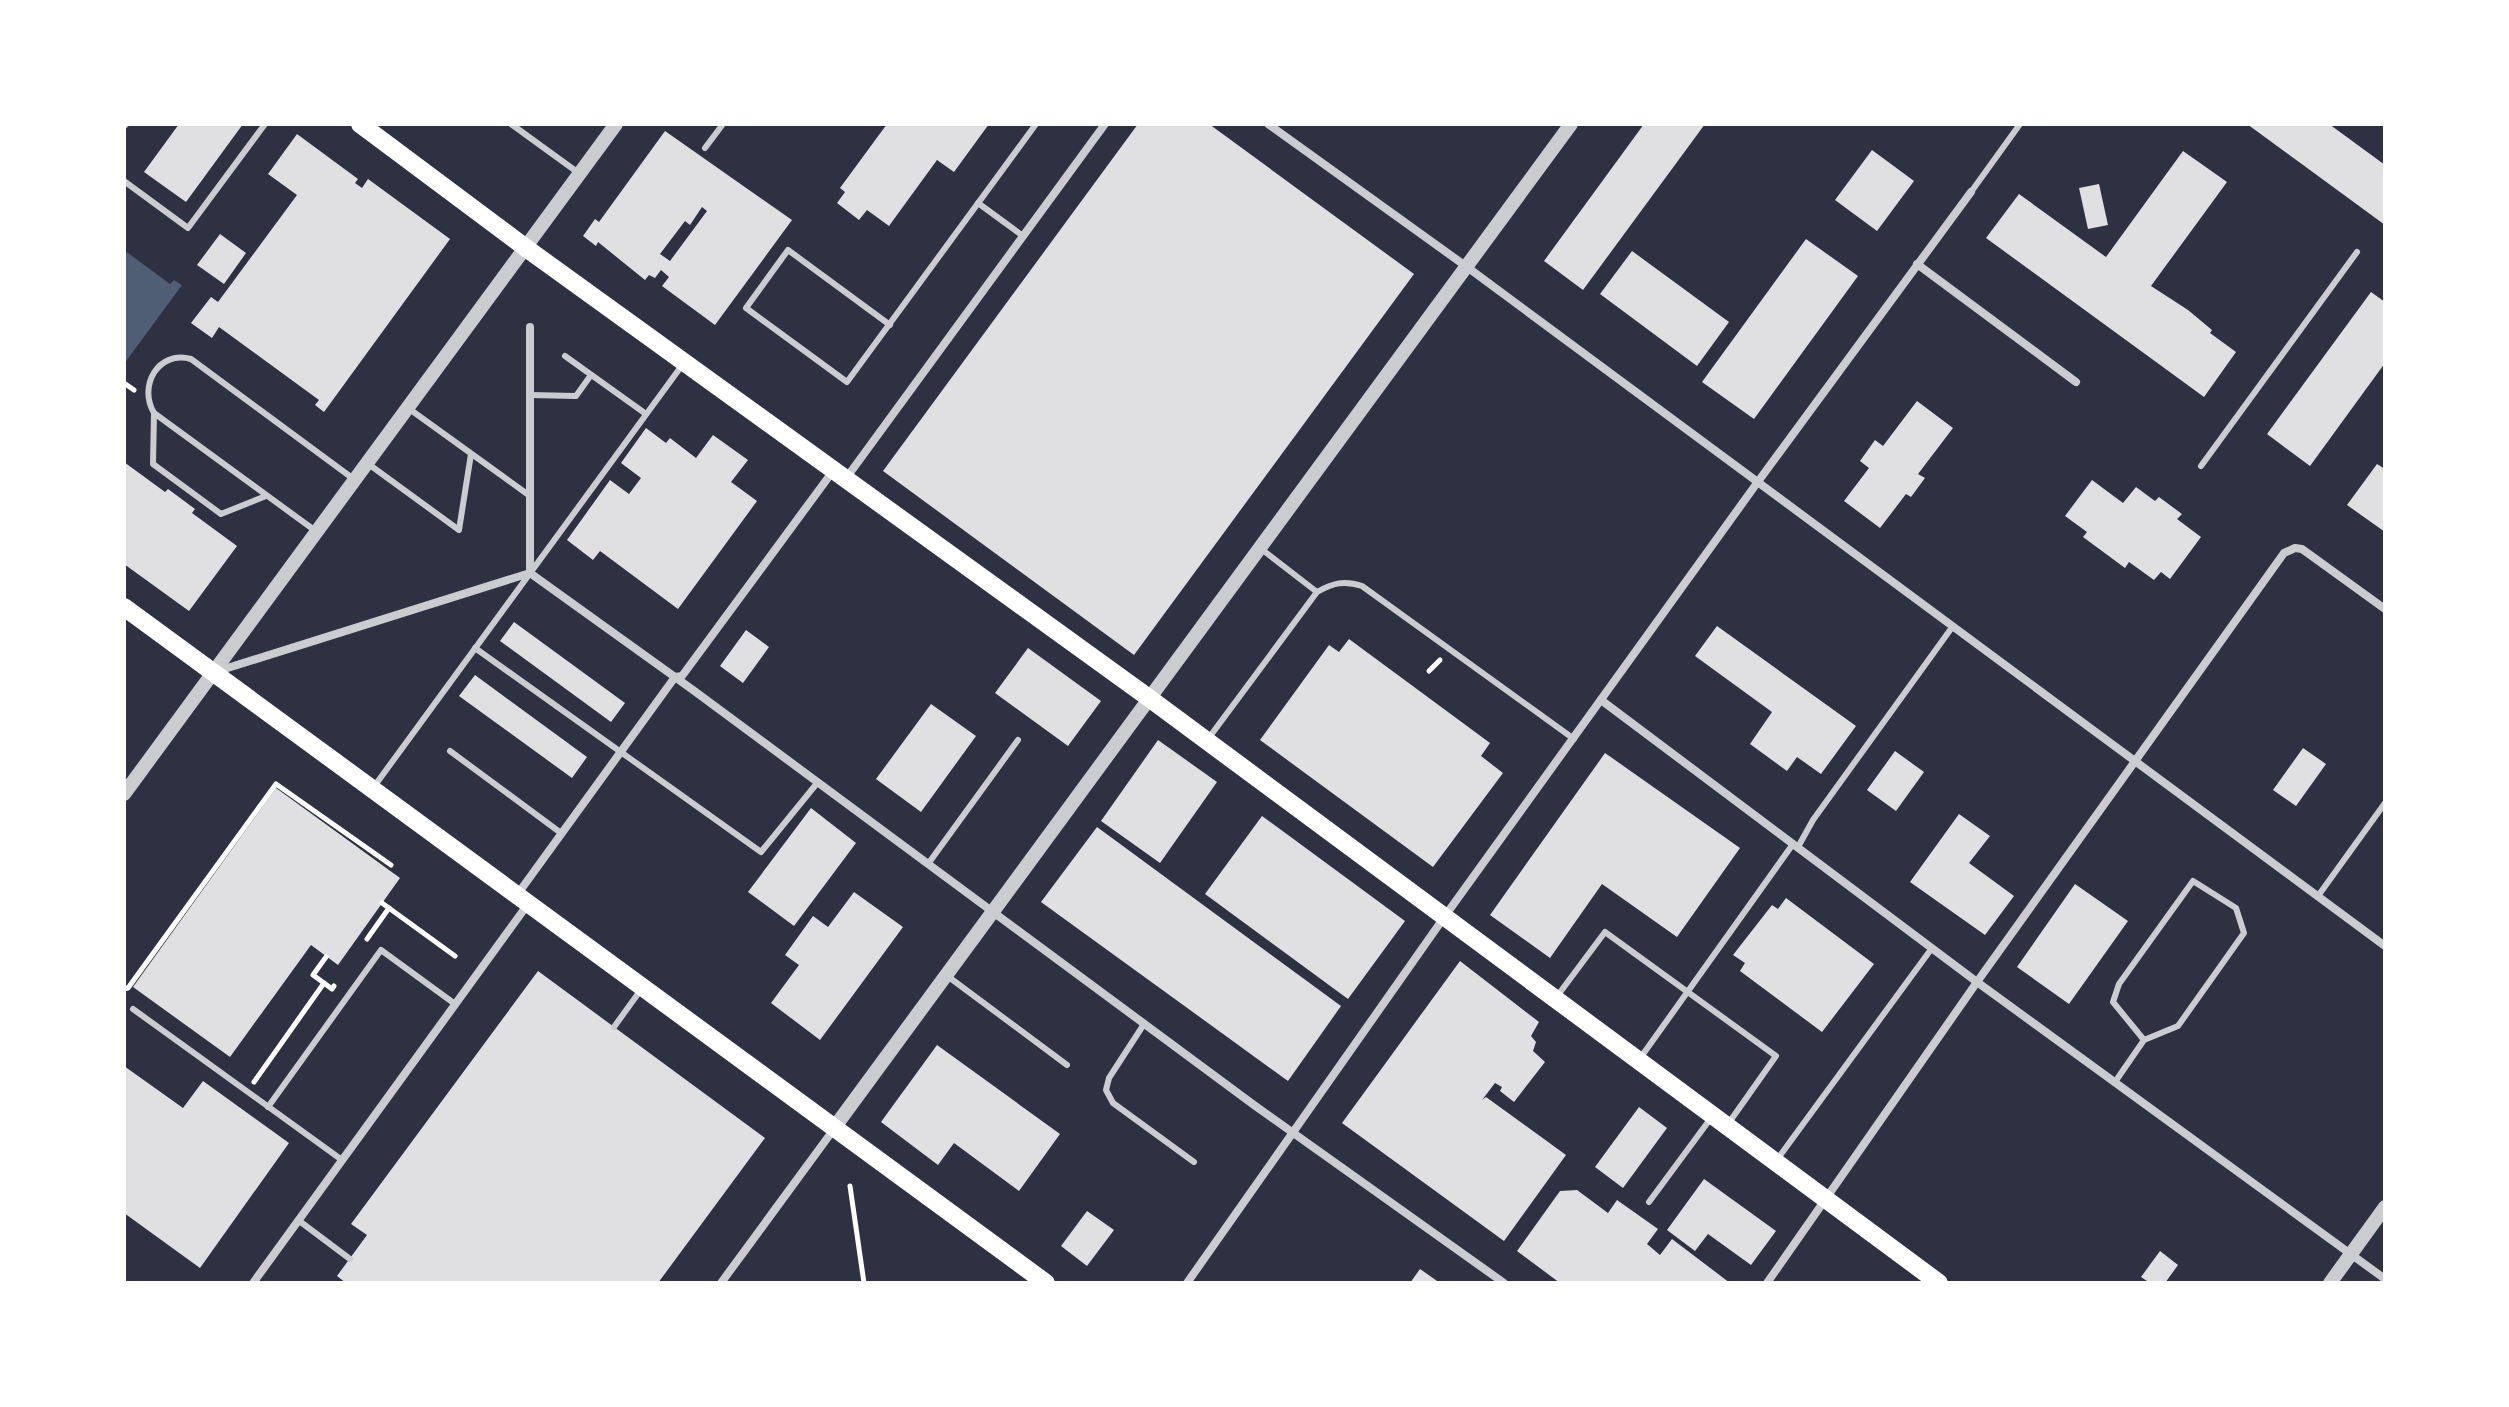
<svg xmlns="http://www.w3.org/2000/svg" width="2509" height="1407" font-family="'PT Serif',serif">
  <style>
    .water { fill: #4f5d75 }
    .building { fill: #e0e0e3; fill-rule: evenodd }
    .lines { fill: none; stroke-linecap: round; stroke-linejoin: round }
    .path { stroke: #fff; stroke-width: 5 }
    .service { stroke: #caccd0; stroke-width: 6 }
    .minor { stroke: #caccd0; stroke-width: 8 }
    .tertiary { stroke: #caccd0; stroke-width: 14 }
    .primary { stroke: #fff; stroke-width: 18 }
  </style>
  <rect width="100%" height="100%" fill="#2d3142"/>
  <path class="water" d="M124 250 170 284 174 280 182 285 124 364Z"/>
  <g class="building">
    <path d="M179 124H243L186 202 144 172Z"/>
    <path d="M887 124H989L954 172 937 160 889 226 867 210 859 220 837 203 845 192 840 188Z"/>
    <path d="M1138 124H1209L1414 274 1134 655 883 471Z"/>
    <path d="M1644 124H1705L1583 290 1544 261Z"/>
    <path d="M2247 124H2329L2385 165V225Z"/>
    <path d="M665 131 792 220 715 325 662 286 669 277 661 270 655 278 649 275 645 280 598 242 596 246 583 236 595 219 599 222ZM702 207 707 211 670 261 660 254 685 221 690 225Z"/>
    <path d="M297 134 358 179 355 183 362 188 368 179 450 239 324 412 315 405 319 400 219 327 212 338 191 323 211 297 218 302 297 195 268 174Z"/>
    <path d="M1872 150 1914 181 1877 231 1835 200Z"/>
    <path d="M2183 151 2227 182 2151 286 2188 310 2212 330 2210 333 2236 352 2204 397 1986 238 2019 194 2106 257Z"/>
    <path d="M2099 184 2108 225 2088 229 2079 188Z"/>
    <path d="M220 234 246 253 224 284 197 265Z"/>
    <path d="M1806 239 1858 276 1754 419 1702 382Z"/>
    <path d="M1632 251 1729 322 1697 366 1600 294Z"/>
    <path d="M2371 292 2385 302V363L2310 466 2267 434Z"/>
    <path d="M1917 401 1953 428 1918 474 1925 478 1911 497 1906 494 1880 528 1844 501 1869 468 1860 461 1875 440 1883 446Z"/>
    <path d="M646 428 666 443 670 438 696 458 713 435 748 460 731 482 757 501 678 609 600 551 593 560 567 540 610 480 629 494 641 478 621 463Z"/>
    <path d="M124 462 165 492 168 489 195 509 192 513 237 546 189 611 124 564Z"/>
    <path d="M2377 464 2385 469V532L2347 505Z"/>
    <path d="M2092 480 2123 503 2136 487 2155 501 2159 497 2182 514 2177 519 2201 537 2170 579 2161 572 2154 580 2129 562 2125 568 2083 537 2087 532 2065 516Z"/>
    <path d="M514 622 625 703 611 722 500 641Z"/>
    <path d="M1717 626 1856 726 1821 774 1797 757 1787 771 1750 744 1772 712 1695 656Z"/>
    <path d="M746 630 769 647 743 683 720 666Z"/>
    <path d="M1349 639 1490 743 1481 756 1503 773 1433 867 1260 740 1329 645 1339 652Z"/>
    <path d="M1028 648 1101 701 1068 746 995 693Z"/>
    <path d="M475 675 587 757 572 778 459 696Z"/>
    <path d="M931 704 976 736 921 812 876 779Z"/>
    <path d="M1158 740 1217 782 1160 863 1101 821Z"/>
    <path d="M2303 748 2326 764 2296 806 2273 790Z"/>
    <path d="M1895 751 1924 772 1896 811 1867 790Z"/>
    <path d="M1605 753 1740 848 1677 937 1602 884 1550 958 1490 915Z"/>
    <path d="M276 788 400 878 338 965 311 945 230 1057 133 987Z"/>
    <path d="M811 808 856 843 794 926 748 892Z"/>
    <path d="M1959 814 1990 836 1969 863 2014 896 1985 935 1910 882Z"/>
    <path d="M1262 816 1405 921 1348 999 1205 894Z"/>
    <path d="M1097 827 1341 1006 1288 1081 1041 902Z"/>
    <path d="M2075 884 2128 921 2069 1004 2017 967Z"/>
    <path d="M854 892 903 927 820 1040 771 1003 799 965 785 955 813 916 828 927Z"/>
    <path d="M1786 898 1874 964 1822 1032 1740 971 1745 963 1733 955 1772 905 1778 909Z"/>
    <path d="M1460 961 1539 1022 1531 1036 1536 1042 1533 1051 1545 1062 1514 1102 1500 1091 1502 1087 1495 1083 1482 1100 1486 1097 1566 1155 1504 1241 1342 1123Z"/>
    <path d="M538 971 765 1138 658 1283H346L337 1276 367 1235 351 1224Z"/>
    <path d="M937 1045 1060 1134 1019 1191 954 1143 938 1165 881 1122Z"/>
    <path d="M124 1066 183 1108 203 1081 289 1143 200 1268 124 1213Z"/>
    <path d="M1639 1107 1667 1128 1623 1188 1595 1167Z"/>
    <path d="M1704 1179 1776 1231 1751 1265 1708 1234 1695 1251 1667 1230Z"/>
    <path d="M1577 1190 1608 1213 1617 1200 1658 1229 1647 1244 1660 1255 1672 1239 1730 1283H1560L1517 1251 1560 1191Z"/>
    <path d="M1087 1211 1114 1230 1087 1266 1061 1246Z"/>
    <path d="M2160 1251 2178 1265 2165 1283H2150L2141 1277Z"/>
    <path d="M1420 1269 1440 1283H1410Z"/>
  </g>
  <g class="lines">
    <g class="path">
      <path d="M124 383 134 390"/>
      <path d="M1429 671 1440 660"/>
      <path d="M382 903 455 956"/>
      <path d="M367 939 389 908"/>
      <path d="M324 983 313 975 326 957"/>
      <path d="M124 989 128 988 276 784 391 865"/>
      <path d="M254 1082 324 983 332 989 334 986"/>
      <path d="M850 1186 864 1283"/>
    </g>
    <g class="service">
      <path d="M511 124 580 174"/>
      <path d="M705 148 723 124"/>
      <path d="M124 181 188 228 265 124"/>
      <path d="M1971 192 2020 124"/>
      <path d="M978 203 1023 236"/>
      <path d="M890 325 788 250 746 308 847 382 1036 124"/>
      <path d="M565 356 646 414"/>
      <path d="M530 395 576 396 591 375"/>
      <path d="M408 408 530 496"/>
      <path d="M154 413 153 464 221 514 266 496"/>
      <path d="M367 463 459 530 471 454"/>
      <path d="M2201 466 2357 252"/>
      <path d="M317 532 154 413C138 386 158 350 191 359L355 480"/>
      <path d="M1260 548 1317 592"/>
      <path d="M475 648 761 852 818 782"/>
      <path d="M1208 739 1317 592C1333 583 1344 580 1362 586L1574 739"/>
      <path d="M450 751 561 833"/>
      <path d="M373 788 683 364"/>
      <path d="M1798 847 1813 820 1953 626"/>
      <path d="M928 864 1018 740"/>
      <path d="M2318 896 2385 803"/>
      <path d="M946 975 1067 1065"/>
      <path d="M1558 995 1605 932 1776 1056 1728 1124"/>
      <path d="M133 1009 342 1160"/>
      <path d="M1144 1024 1109 1078 1106 1090 1113 1103 1194 1162"/>
      <path d="M614 1027 640 991"/>
      <path d="M1641 1057 1793 844"/>
      <path d="M2115 1082 2144 1040 2178 1026 2244 933 2236 908 2193 881 2119 984 2113 1002 2144 1040"/>
      <path d="M268 1107 381 950 455 1004"/>
      <path d="M1776 1161 1932 948"/>
      <path d="M1649 1202 1711 1118"/>
      <path d="M298 1220 350 1259"/>
    </g>
    <g class="minor">
      <path d="M1268 124 1467 267 2385 946"/>
      <path d="M124 125 125 124"/>
      <path d="M1917 264 2076 382"/>
      <path d="M847 477 1105 124"/>
      <path d="M530 573 693 690 1254 1105 1504 1283"/>
      <path d="M530 573V327"/>
      <path d="M218 671 530 573"/>
      <path d="M1601 700 1977 982 2385 1279"/>
      <path d="M517 895 675 677 682 676 833 471"/>
      <path d="M253 1283 528 904"/>
      <path d="M721 1283 834 1129"/>
      <path d="M1187 1283 1445 916 1757 483 1971 192"/>
      <path d="M1767 1283 1977 982 2284 553 2295 548 2302 549 2385 609"/>
    </g>
    <g class="tertiary">
      <path d="M124 794 616 124"/>
      <path d="M834 1128 1571 124"/>
      <path d="M2330 1283 2385 1207"/>
    </g>
    <g class="primary">
      <path d="M360 124 526 248 1149 698 1939 1283"/>
      <path d="M124 607 1046 1283"/>
    </g>
  </g>
  <rect width="2509" height="1407" fill="none" stroke="#ffffff" stroke-width="252"/>
</svg>
